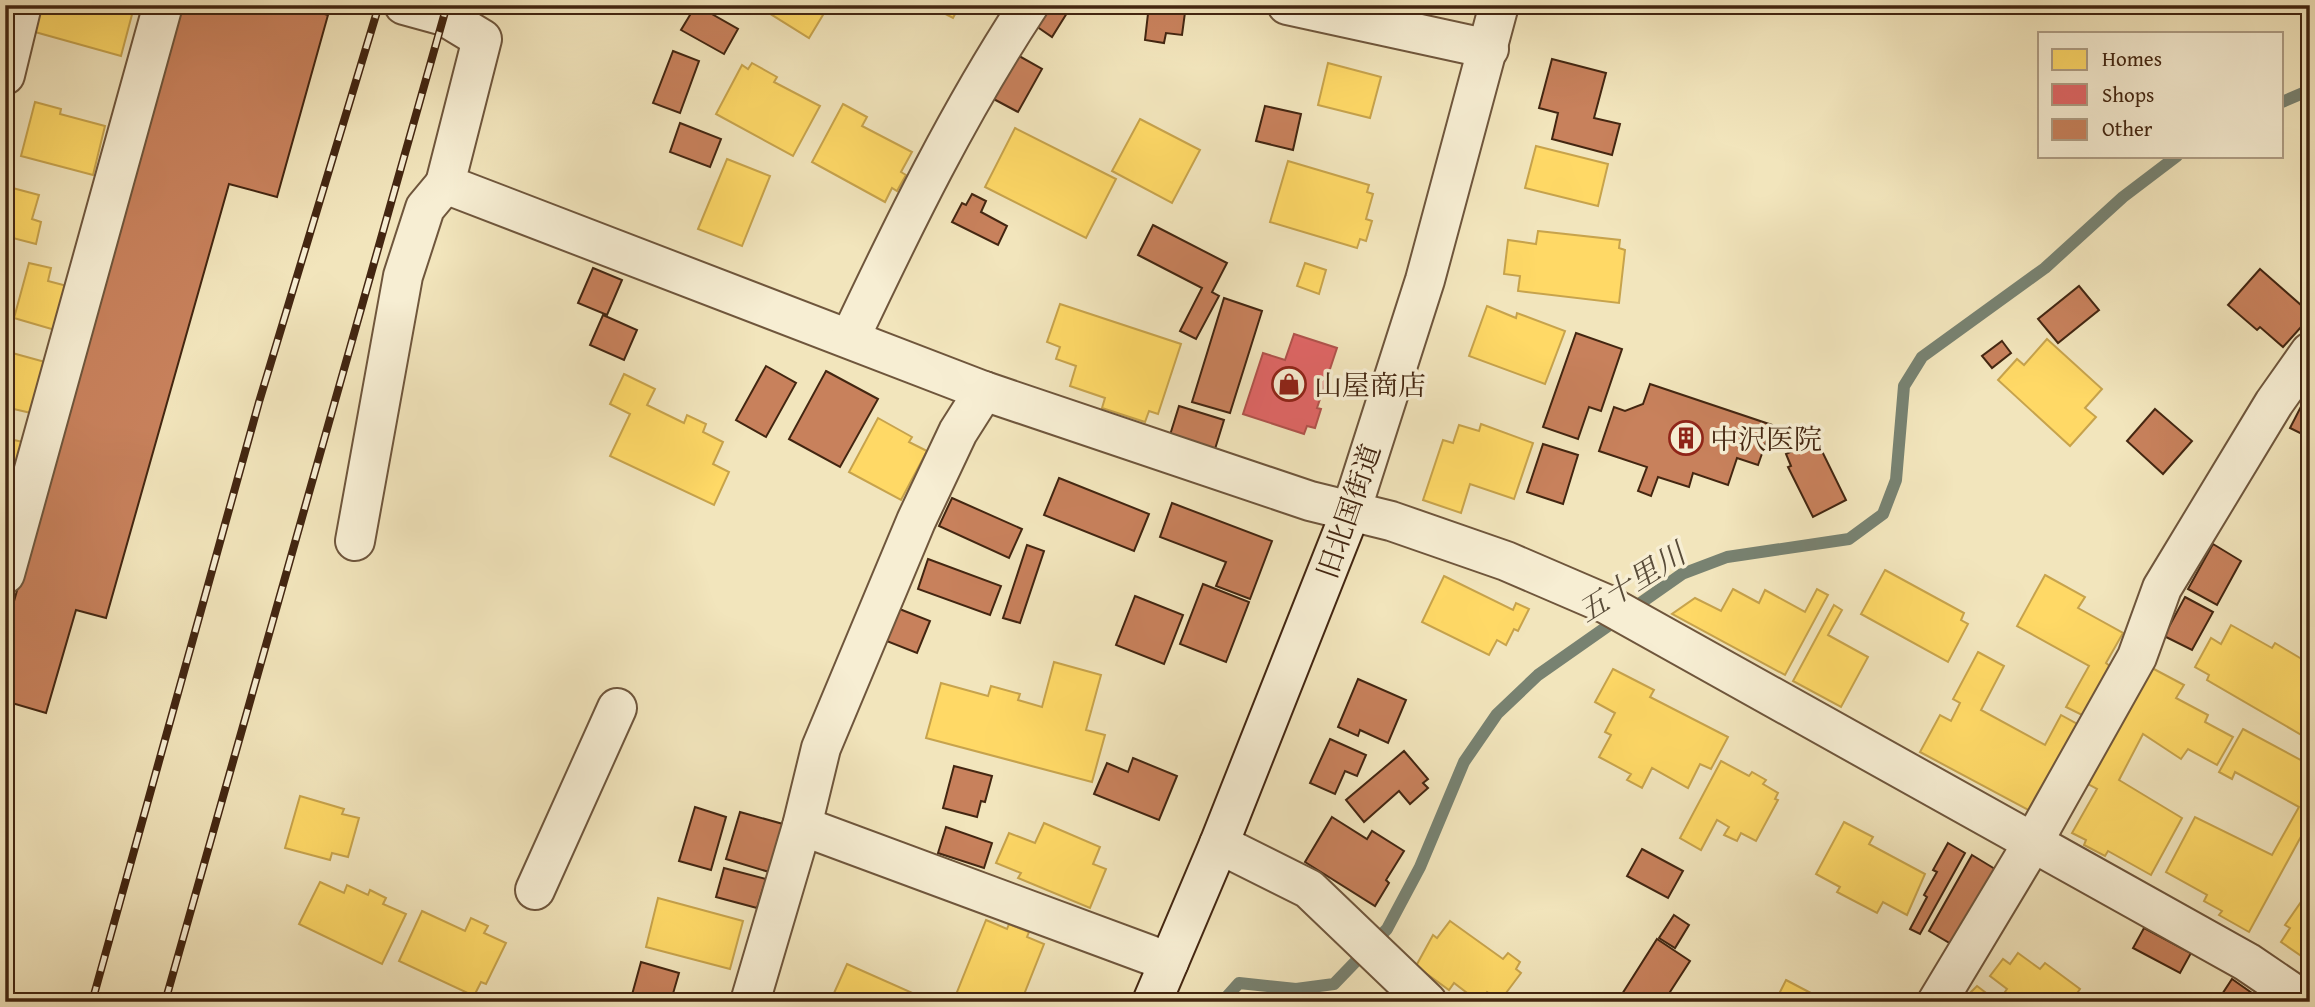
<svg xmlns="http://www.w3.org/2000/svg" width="2315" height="1007" font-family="'Gentium Book Plus','Noto Serif JP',serif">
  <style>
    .homes { fill: #ffd966; stroke: #c7a34c; stroke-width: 2 }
    .shops { fill: #e06666; stroke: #b1534c; stroke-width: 2 }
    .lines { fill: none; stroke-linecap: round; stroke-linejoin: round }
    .stream { stroke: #788271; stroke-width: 12 }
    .building { fill: #c8815c; stroke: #432611; stroke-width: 2 }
    .street-casing { stroke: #6f563c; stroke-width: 42 }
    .secondary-casing { stroke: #432611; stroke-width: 42 }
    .street { stroke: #f7eed3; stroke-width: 38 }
    .secondary { stroke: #f7eed3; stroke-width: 38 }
    .rail-casing { stroke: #432611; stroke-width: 8 }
    .rail { stroke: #f7eed3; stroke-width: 5; stroke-dasharray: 16; stroke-linecap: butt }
    .labels { text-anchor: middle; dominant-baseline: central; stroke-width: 7; stroke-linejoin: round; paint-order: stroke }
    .poi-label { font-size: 28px; fill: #432611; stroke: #f7eed3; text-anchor: start }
    .street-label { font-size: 28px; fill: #432611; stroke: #f7eed3 }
    .water-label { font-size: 30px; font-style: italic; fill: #594c39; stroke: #f7eed3 }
  </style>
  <rect width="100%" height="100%" fill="#f2e5bc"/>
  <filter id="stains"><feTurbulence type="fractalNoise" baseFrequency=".00286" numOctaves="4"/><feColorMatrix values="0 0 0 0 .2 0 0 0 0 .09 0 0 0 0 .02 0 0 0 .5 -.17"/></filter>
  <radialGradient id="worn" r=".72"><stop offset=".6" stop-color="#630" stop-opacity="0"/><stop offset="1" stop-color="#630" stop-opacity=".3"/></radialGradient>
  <g class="homes">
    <path d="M42 5 134 7 121 56 35 32Z"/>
    <path d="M756 5H829L809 38Z"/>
    <path d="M928 5H960L953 18Z"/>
    <path d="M752 63 777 77 774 82 820 106 793 156 716 114 742 65 748 69Z"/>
    <path d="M1328 63 1381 77 1370 118 1318 105Z"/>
    <path d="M35 102 61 109 60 114 105 126 93 175 21 156Z"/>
    <path d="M843 104 867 117 862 126 912 152 901 172 906 175 897 191 892 188 885 202 812 162Z"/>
    <path d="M1140 119 1200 150 1172 203 1112 171Z"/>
    <path d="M1015 128 1116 179 1086 238 985 187Z"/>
    <path d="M1536 146 1608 164 1598 206 1525 188Z"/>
    <path d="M727 159 770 176 742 246 698 229Z"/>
    <path d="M1288 161 1369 185 1367 192 1373 194 1366 219 1372 221 1366 241 1360 239 1357 248 1270 222Z"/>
    <path d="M5 186 39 195 32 219 41 222 36 244 5 236Z"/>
    <path d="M1538 231 1620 240 1619 248 1625 250 1619 303 1518 291 1520 276 1504 274 1508 240 1536 244Z"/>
    <path d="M29 263 51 268 48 281 67 286 55 330 14 318Z"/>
    <path d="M1305 263 1326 270 1319 294 1297 286Z"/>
    <path d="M1060 304 1181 344 1158 414 1149 411 1145 422 1102 408 1105 398 1070 386 1076 366 1056 359 1060 347 1047 342Z"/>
    <path d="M1487 306 1516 318 1517 313 1565 331 1545 384 1469 356Z"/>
    <path d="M2047 339 2102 389 2085 408 2096 417 2070 446 1998 380 2017 359 2024 365Z"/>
    <path d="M5 351 45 362 31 413 5 407Z"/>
    <path d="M624 374 655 389 647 405 684 423 687 415 706 424 703 432 723 442 713 464 729 472 714 505 610 456 630 414 610 404Z"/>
    <path d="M878 418 912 437 909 442 927 451 901 500 849 472Z"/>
    <path d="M1481 424 1533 443 1514 499 1470 484 1461 513 1423 500 1443 440 1453 443 1459 425 1479 431Z"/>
    <path d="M5 438 23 442 9 499 5 498Z"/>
    <path d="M1885 570 1964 613 1961 620 1968 624 1948 662 1861 614Z"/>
    <path d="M2045 575 2085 597 2078 608 2123 633 2106 663 2111 667 2084 716 2066 707 2089 666 2017 626Z"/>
    <path d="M1444 576 1513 610 1516 603 1529 609 1518 631 1514 629 1506 645 1497 640 1489 655 1422 622Z"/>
    <path d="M1733 589 1759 603 1765 590 1805 612 1817 589 1828 595 1785 675 1672 614 1695 598 1721 611Z"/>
    <path d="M1834 605 1842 610 1828 635 1868 657 1841 707 1793 681Z"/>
    <path d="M2231 625 2272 648 2275 643 2310 664V740L2207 680 2209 675 2195 667 2211 638 2221 644Z"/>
    <path d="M1978 652 2004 666 1981 710 2045 745 2061 715 2079 725 2032 812 1920 752 1940 715 1951 721 1960 703 1953 699Z"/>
    <path d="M1054 662 1101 675 1086 730 1105 735 1092 782 926 738 941 683 988 696 991 686 1020 694 1018 700 1042 707Z"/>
    <path d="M2152 668 2184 685 2176 698 2208 715 2205 722 2233 737 2217 765 2188 749 2181 759 2143 734 2119 780 2182 818 2151 875 2108 851 2105 856 2084 845 2086 840 2072 833 2097 789 2088 784Z"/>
    <path d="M1613 669 1654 690 1650 697 1728 737 1711 769 1700 764 1688 788 1652 768 1642 788 1627 780 1631 774 1599 757 1611 735 1605 732 1615 713 1595 702Z"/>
    <path d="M2243 729 2310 765V820L2249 932 2219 915 2222 911 2204 901 2207 895 2166 872 2195 817 2272 855 2299 807 2235 772 2232 779 2219 772Z"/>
    <path d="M1721 761 1749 776 1752 772 1766 780 1763 784 1778 793 1775 799 1778 800 1756 841 1741 833 1737 841 1724 835 1729 827 1717 820 1701 850 1680 838Z"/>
    <path d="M300 796 344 809 342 814 359 818 348 857 332 853 330 860 285 848Z"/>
    <path d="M1844 822 1873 837 1869 844 1925 874 1907 915 1883 902 1877 913 1837 892 1840 887 1816 874Z"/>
    <path d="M1044 823 1100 847 1093 864 1106 869 1090 908 1018 878 1021 873 996 863 1009 833 1035 843Z"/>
    <path d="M320 882 344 893 347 885 368 895 370 890 386 898 383 904 406 914 382 964 299 924Z"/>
    <path d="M2310 889V962L2281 942 2290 928 2285 925Z"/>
    <path d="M658 898 743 921 730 969 646 947Z"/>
    <path d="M422 911 465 931 471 918 488 926 484 933 506 943 486 984 481 982 474 996 399 961Z"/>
    <path d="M986 920 1007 929 1009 924 1029 932 1027 937 1044 944 1021 1002H953Z"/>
    <path d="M1450 921 1503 959 1508 953 1520 962 1516 969 1521 973 1500 1001 1487 992 1479 1002 1454 983 1449 990 1416 966 1433 935 1437 938Z"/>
    <path d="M2018 953 2040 969 2045 963 2080 989 2071 1002H1998L2007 989 1990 976 2003 959 2010 964Z"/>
    <path d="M847 964 926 999 925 1002H830Z"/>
    <path d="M1786 980 1828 1002H1775Z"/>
    <path d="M1977 986 1998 1002H1984L1971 992Z"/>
  </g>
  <path class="shops" d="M1294 334 1337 348 1317 408 1321 409 1315 428 1307 426 1304 434 1243 414 1263 353 1285 360Z"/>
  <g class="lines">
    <g class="stream">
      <path d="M2282 102 2310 90"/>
      <path d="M1222 1002 1239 983 1296 989 1334 984 1387 929 1420 867 1464 762 1497 714 1538 675 1682 574 1727 557 1849 539 1883 514 1896 480 1904 386 1922 357 2045 268 2123 197 2177 156"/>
    </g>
  </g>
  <g class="building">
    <path d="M183 5H293L328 15 277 197 229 184 106 618 76 610 46 713 5 701V633Z"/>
    <path d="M696 5 738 29 724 54 681 30Z"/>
    <path d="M1049 5H1072L1052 37 1036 26Z"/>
    <path d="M1149 5H1186L1182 35 1166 33 1164 43 1145 40Z"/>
    <path d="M673 51 699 61 680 113 653 103Z"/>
    <path d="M1012 52 1042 69 1018 112 988 96Z"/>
    <path d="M1552 59 1606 73 1594 118 1620 124 1612 155 1552 139 1558 113 1539 108Z"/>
    <path d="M1265 106 1301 114 1293 150 1256 141Z"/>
    <path d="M680 123 721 139 710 167 670 152Z"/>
    <path d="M972 194 986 201 981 212 1007 226 998 245 952 222 962 203 966 205Z"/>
    <path d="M1153 225 1227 263 1212 292 1219 296 1196 339 1180 331 1202 288 1138 255Z"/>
    <path d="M593 268 622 280 607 315 578 303Z"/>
    <path d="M2260 269 2310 313V317L2283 347 2260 327 2257 330 2228 305Z"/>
    <path d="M2079 286 2099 310 2058 343 2038 319Z"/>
    <path d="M1224 298 1262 311 1230 413 1192 402Z"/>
    <path d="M603 315 637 330 624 360 590 345Z"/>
    <path d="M1576 333 1622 349 1601 411 1589 407 1578 439 1543 427Z"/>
    <path d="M2002 341 2011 353 1992 368 1982 356Z"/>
    <path d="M766 366 796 383 766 437 736 420Z"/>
    <path d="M826 371 878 399 840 467 789 439Z"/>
    <path d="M1650 384 1772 425 1758 465 1737 458 1728 485 1693 473 1689 487 1658 477 1651 496 1638 491 1647 467 1599 451 1614 407 1625 411 1643 404Z"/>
    <path d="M2310 389V438L2290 428Z"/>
    <path d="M1179 406 1224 420 1215 449 1170 435Z"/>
    <path d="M2155 409 2192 441 2163 474 2127 441Z"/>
    <path d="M1816 439 1846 500 1813 517 1788 467 1791 466 1786 454Z"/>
    <path d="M1543 444 1578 455 1563 504 1527 492Z"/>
    <path d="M1059 478 1149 514 1134 551 1044 515Z"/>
    <path d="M952 498 1022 529 1009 558 939 526Z"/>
    <path d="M1172 503 1272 541 1250 599 1216 586 1226 562 1160 537Z"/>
    <path d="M2213 544 2241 561 2217 605 2188 589Z"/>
    <path d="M1027 545 1044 551 1020 623 1003 618Z"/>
    <path d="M928 559 1001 586 990 615 918 589Z"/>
    <path d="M1203 584 1249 602 1226 662 1180 644Z"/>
    <path d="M1135 596 1183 615 1164 664 1116 645Z"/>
    <path d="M2185 597 2213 612 2192 650 2164 636Z"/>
    <path d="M897 608 930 621 917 653 884 640Z"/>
    <path d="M1358 679 1406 700 1388 743 1360 730 1358 736 1338 727Z"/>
    <path d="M1330 739 1366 755 1357 776 1345 771 1335 794 1310 783Z"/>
    <path d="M1404 751 1428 779 1423 783 1428 788 1410 804 1399 791 1364 822 1346 800Z"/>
    <path d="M1133 758 1177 776 1159 820 1094 794 1107 763 1128 772Z"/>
    <path d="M954 766 992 776 985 802 981 801 977 817 943 808Z"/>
    <path d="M695 807 726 817 711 870 679 861Z"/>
    <path d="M740 812 783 824 769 872 726 859Z"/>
    <path d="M1332 817 1367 839 1372 831 1404 851 1386 880 1389 883 1375 906 1305 862Z"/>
    <path d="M946 827 992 843 984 868 938 853Z"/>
    <path d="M1948 843 1965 853 1920 934 1910 929 1927 897 1924 895 1937 872 1933 870Z"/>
    <path d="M1642 849 1683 871 1668 898 1627 876Z"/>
    <path d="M1972 855 1995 869 1953 945 1929 931Z"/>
    <path d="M724 868 766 879 757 908 716 897Z"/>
    <path d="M1674 915 1689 925 1675 948 1659 938Z"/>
    <path d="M2144 928 2191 953 2180 973 2133 948Z"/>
    <path d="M1657 939 1690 961 1670 992 1684 1002H1617Z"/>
    <path d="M641 962 679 973 672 997 687 1002H630Z"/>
    <path d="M2232 979 2259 998 2256 1002H2217Z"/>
    <path d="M774 993 804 1002H772Z"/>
  </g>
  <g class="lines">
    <g class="street-casing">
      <g id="street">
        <path d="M404 5 444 16 482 39 445 184 984 391 1310 501 1391 521 1506 561 1606 604 2247 962 2306 1002"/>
        <path d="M1287 5 1489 49"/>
        <path d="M5 75 22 5"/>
        <path d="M850 338C904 224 959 111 1029 5"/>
        <path d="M1351 511 1425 280 1499 5"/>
        <path d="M355 541 403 276 425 208 445 184"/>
        <path d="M5 574 163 5"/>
        <path d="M802 826 1169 962"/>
        <path d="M1219 844 1309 889 1427 1002"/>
        <path d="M535 890 617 708"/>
        <path d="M750 1002 802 826 821 748 916 521 958 432 984 391"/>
        <path d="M1937 1002 2032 844 2137 657 2162 588 2274 403 2310 352"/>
      </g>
    </g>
    <g class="secondary-casing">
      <path id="secondary" d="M1152 1002 1219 844 1351 511"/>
    </g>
    <use href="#street" class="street"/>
    <use href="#secondary" class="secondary"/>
    <g class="rail-casing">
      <g id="rail">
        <path d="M92 1002 259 402 379 5"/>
        <path d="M165 1002 447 5"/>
      </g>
    </g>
    <use href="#rail" class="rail"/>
  </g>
  <defs>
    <g id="shop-ring" transform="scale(1.75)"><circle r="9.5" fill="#f7eed3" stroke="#8f2418" stroke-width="1.5"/><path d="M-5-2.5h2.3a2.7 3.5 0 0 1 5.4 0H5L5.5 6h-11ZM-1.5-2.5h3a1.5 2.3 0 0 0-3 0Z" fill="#8f2418"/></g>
    <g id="building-ring" transform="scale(1.75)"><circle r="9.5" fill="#f7eed3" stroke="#8f2418" stroke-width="1.5"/><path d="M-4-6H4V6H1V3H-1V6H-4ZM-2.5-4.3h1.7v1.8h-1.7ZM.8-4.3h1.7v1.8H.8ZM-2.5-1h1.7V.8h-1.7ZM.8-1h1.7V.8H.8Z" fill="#8f2418"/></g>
  </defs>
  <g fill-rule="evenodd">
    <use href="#shop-ring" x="1289" y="384"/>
    <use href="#building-ring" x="1686" y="438"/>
  </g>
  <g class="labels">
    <g class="poi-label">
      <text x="1314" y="384">山屋商店</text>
      <text x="1710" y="438">中沢医院</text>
    </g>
    <g class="street-label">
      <text transform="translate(1348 511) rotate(-71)">旧北国街道</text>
    </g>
    <g class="water-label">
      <text transform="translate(1631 582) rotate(-32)">五十里川</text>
    </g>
  </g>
  <rect width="2315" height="1007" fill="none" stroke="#f2e5bc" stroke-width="28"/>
  <rect x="7" y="7" width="2301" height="993" fill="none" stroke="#432611" stroke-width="3.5"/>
  <rect x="14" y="14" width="2287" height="979" fill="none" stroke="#432611" stroke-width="2"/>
  <rect x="2038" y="32" width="245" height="126" fill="#f7eed3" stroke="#af9e85" stroke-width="2"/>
  <rect x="2052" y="49" width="35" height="21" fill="#ffd966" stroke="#af9e85" stroke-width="2"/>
  <text x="2102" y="66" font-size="21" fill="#432611">Homes</text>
  <rect x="2052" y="84" width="35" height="21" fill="#e06666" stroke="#af9e85" stroke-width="2"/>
  <text x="2102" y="102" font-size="21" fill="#432611">Shops</text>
  <rect x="2052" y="119" width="35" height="21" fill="#c8815c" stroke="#af9e85" stroke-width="2"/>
  <text x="2102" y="136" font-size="21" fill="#432611">Other</text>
  <rect width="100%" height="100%" filter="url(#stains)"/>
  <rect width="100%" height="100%" fill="url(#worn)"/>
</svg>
